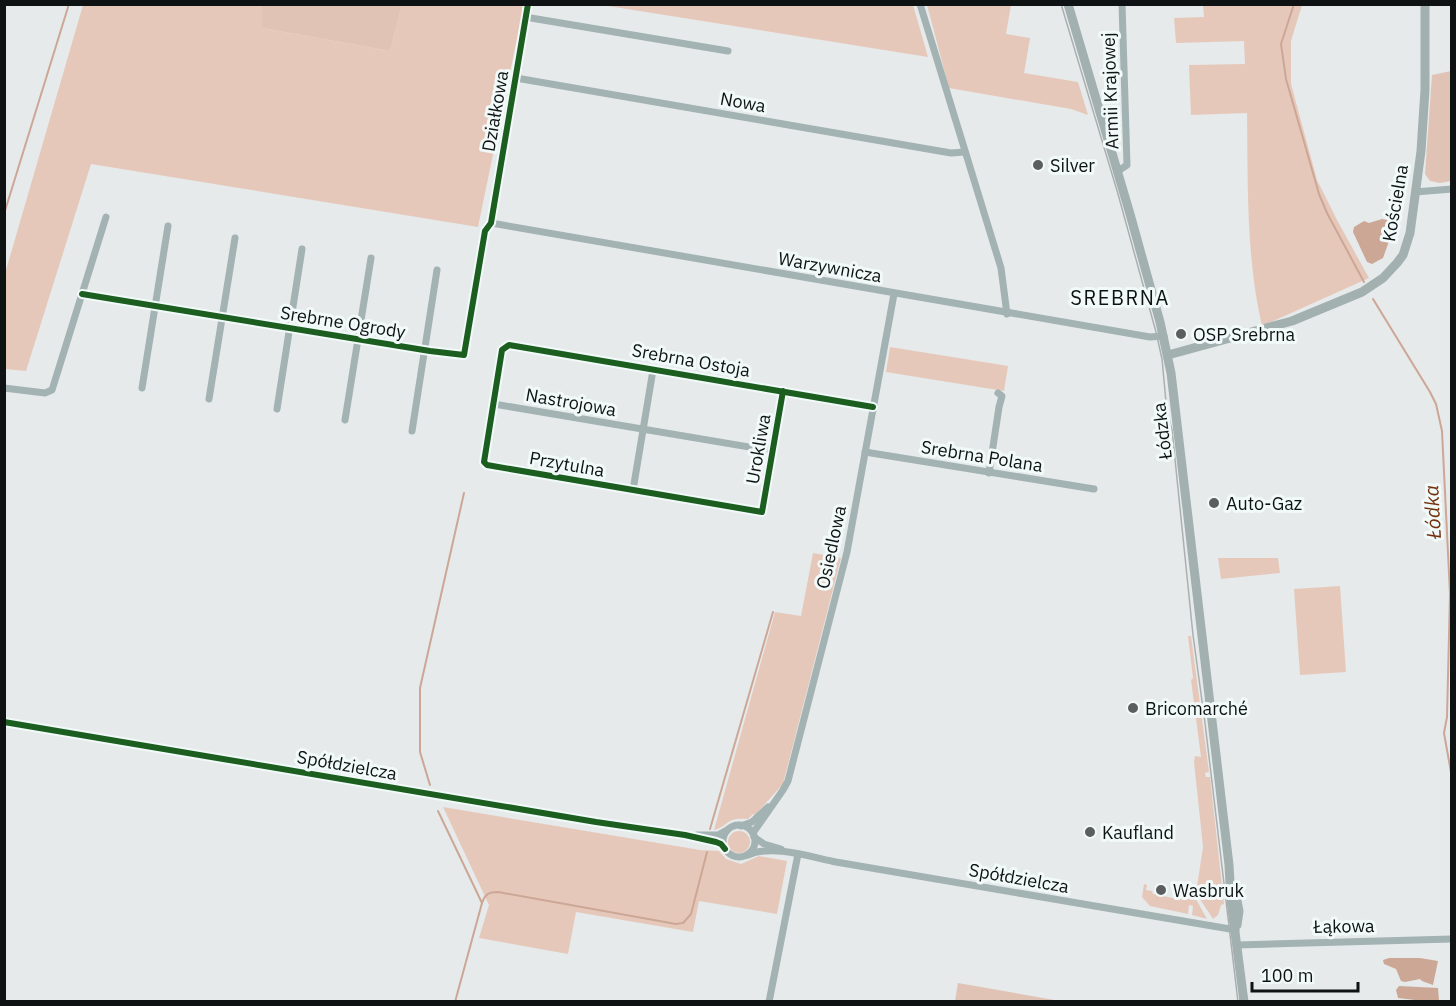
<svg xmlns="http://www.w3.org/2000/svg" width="1456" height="1006" font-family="'IBM Plex Sans',sans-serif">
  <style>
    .green { fill: #e6c8bb }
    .forest { fill: #e1c3b6 }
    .water { fill: #cca796 }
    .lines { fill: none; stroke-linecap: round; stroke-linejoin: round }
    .stream { stroke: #cca796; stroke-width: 2 }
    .street { stroke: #a3b2b2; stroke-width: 7 }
    .secondary { stroke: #a2b0b0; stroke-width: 9 }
    .tram { stroke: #aab0b0; stroke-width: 1.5 }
    .cycleway-casing { stroke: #f1f9f9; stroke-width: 10 }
    .cycleway { stroke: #1b5e20; stroke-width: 6 }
    .poi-dot { fill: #5a5e5e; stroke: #f1f9f9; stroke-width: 2 }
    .labels { text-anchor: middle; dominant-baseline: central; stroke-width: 6; stroke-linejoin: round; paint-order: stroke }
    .street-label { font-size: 18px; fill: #0f1212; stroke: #f1f9f9 }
    .poi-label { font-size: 18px; fill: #0f1212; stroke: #f1f9f9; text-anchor: start }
    .neighbourhood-label { font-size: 20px; letter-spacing: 1.5px; fill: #0f1212; stroke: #f1f9f9 }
    .water-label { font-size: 20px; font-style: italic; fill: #732e0c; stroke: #f1f9f9 }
  </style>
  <rect width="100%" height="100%" fill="#e6eaea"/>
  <g class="green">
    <path d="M609 4 913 5 928 57 608 6Z"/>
    <path d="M83 5H262V28L390 51 402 5H524L478 227 91 164 26 371 5 369 4 277Z"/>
    <path d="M927 5H1011L1006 34 1030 38 1024 73 1078 82 1088 115 1071 109 949 88Z"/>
    <path d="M1203 5H1302L1291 41V84L1317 180 1337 220 1369 278 1262 326C1246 258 1248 183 1247 113L1191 115 1189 65 1245 64 1244 41 1176 43 1174 18 1204 17Z"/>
    <path d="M890 347 1008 366 1004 391 886 372Z"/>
    <path d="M813 553 841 558 783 784 755 815 753 814 748 819C724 817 731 825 714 830L775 612 801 616Z"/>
    <path d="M1218 558H1278L1280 573 1221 579Z"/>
    <path d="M1340 586 1346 672 1300 675 1294 589Z"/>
    <path d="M1188 636H1191L1209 772 1205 773 1206 777H1210L1224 904 1221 905 1218 915 1213 919 1196 893 1203 847 1194 762 1195 756 1201 757 1191 680 1193 678Z"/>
    <path d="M443 807 700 850 719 851 726 859 741 864 759 856 787 861 777 914 699 901 693 932 576 912 568 954 479 938 489 905Z"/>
    <circle cx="739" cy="842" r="11"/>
    <path d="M1144 884 1147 885 1146 890 1152 891 1153 894 1173 898 1181 890 1180 896 1190 897 1192 892 1207 919 1192 915 1193 906 1189 905 1188 914 1150 906 1142 897Z"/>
  </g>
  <g class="forest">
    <path d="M262 5V4L402 5 390 51 262 28Z"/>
    <path d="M1451 71V181L1440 183 1430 181 1425 174 1432 75Z"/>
    <path d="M958 983 1060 1001H955Z"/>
  </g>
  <g class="water">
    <path d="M1382 219 1392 221 1393 230 1383 258 1372 264 1367 262 1353 232 1354 227 1364 221 1369 223Z"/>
    <path d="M1389 958H1420L1438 961 1433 985 1422 981 1420 979 1405 982 1401 981 1396 969 1384 964 1383 960Z"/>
    <path d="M1399 986 1438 988 1439 1000 1423 1001 1398 998 1396 990Z"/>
  </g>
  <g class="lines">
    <g class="stream">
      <path d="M1294 4 1281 44 1286 79 1319 194 1327 213 1364 282"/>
      <path d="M4 214 69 4"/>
      <path d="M1373 299 1430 392 1436 404 1442 431 1450 594 1447 717 1444 733 1452 778"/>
      <path d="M430 785 420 752V688L464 493"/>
      <path d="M438 811 482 903 455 1002"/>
      <path d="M710 829 773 612"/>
      <path d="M482 903C485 894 489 892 498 892L676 924 683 923 691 914 707 852"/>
    </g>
    <g class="street">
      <path d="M920 4 1001 268 1007 314"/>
      <path d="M525 17 728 51"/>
      <path d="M516 78 951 153 965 152"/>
      <path d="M1118 171 1127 165 1122 4"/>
      <path d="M1415 192 1452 189"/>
      <path d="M491 223 1150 337 1164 336"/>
      <path d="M82 294 430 351 464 355 485 231 491 223 528 4"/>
      <path d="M4 388 45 393 52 390 106 217"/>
      <path d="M142 388 168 226"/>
      <path d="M783 391 762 512 487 465 484 462 502 350 509 345 873 407"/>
      <path d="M209 399 235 238"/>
      <path d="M494 404 773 451"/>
      <path d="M277 409 302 249"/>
      <path d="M345 420 371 258"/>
      <path d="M412 431 437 270"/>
      <path d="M865 452 1094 489"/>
      <path d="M989 473 999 407 1002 396 998 393"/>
      <path d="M633 490 653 370"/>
      <path d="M4 722 596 822 685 835 716 842 721 844 725 849"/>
      <circle cx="739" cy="841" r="16"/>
      <path d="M741 826 752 822 768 807"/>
      <path d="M753 833 783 790 788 781 847 552 894 294"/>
      <path d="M697 835H718L727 830"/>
      <path d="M754 837 764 844 781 849"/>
      <path d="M748 855C772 844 811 857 836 862L1236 930"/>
      <path d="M1238 945 1452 939"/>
      <path d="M769 1002 798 854"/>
    </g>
    <g class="secondary">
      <path d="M1068 4 1130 214 1160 322 1171 373 1229 865 1231 901 1244 1002"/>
      <path d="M1168 355 1292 321 1362 292 1383 278 1397 263 1403 255 1410 233 1421 151 1425 90V4"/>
      <path d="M1234 885 1239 911 1237 925"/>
    </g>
    <g class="tram">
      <path d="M1061 4 1118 194 1156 332 1162 359 1167 413"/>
      <path d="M1165 404 1172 430 1193 635 1205 723 1238 1002"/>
    </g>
    <g class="cycleway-casing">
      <g id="cycleway">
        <path d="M82 294 430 351 464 355 485 231 491 223 528 4"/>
        <path d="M783 391 762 512 487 465 484 462 502 350 509 345 873 407"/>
        <path d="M4 722 596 822 685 835 716 842 721 844 725 849"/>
      </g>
    </g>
    <use href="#cycleway" class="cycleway"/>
  </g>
  <g class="poi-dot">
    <circle cx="1038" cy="165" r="6"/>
    <circle cx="1181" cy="334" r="6"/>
    <circle cx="1214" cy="503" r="6"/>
    <circle cx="1133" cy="708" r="6"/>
    <circle cx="1090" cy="832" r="6"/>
    <circle cx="1161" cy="890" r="6"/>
  </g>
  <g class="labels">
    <g class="street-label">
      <text transform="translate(1110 91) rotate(-92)">Armii Krajowej</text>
      <text transform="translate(743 102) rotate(10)">Nowa</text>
      <text transform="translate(495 111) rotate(-80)">Działkowa</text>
      <text transform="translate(1395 203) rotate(-80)">Kościelna</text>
      <text transform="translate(830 267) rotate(10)">Warzywnicza</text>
      <text transform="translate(343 322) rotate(9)">Srebrne Ogrody</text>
      <text transform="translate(691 360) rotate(10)">Srebrna Ostoja</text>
      <text transform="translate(571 402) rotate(10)">Nastrojowa</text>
      <text transform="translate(1162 431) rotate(-97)">Łódzka</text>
      <text transform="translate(758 449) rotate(-80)">Urokliwa</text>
      <text transform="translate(982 456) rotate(9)">Srebrna Polana</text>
      <text transform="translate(567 464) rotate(10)">Przytulna</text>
      <text transform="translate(831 547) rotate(-78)">Osiedlowa</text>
      <text transform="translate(347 765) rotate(10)">Spółdzielcza</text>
      <text transform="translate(1019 878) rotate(10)">Spółdzielcza</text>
      <text transform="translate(1344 926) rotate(-1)">Łąkowa</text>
    </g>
    <g class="poi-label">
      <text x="1050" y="165">Silver</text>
      <text x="1193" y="334">OSP Srebrna</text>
      <text x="1226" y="503">Auto-Gaz</text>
      <text x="1145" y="708">Bricomarché</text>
      <text x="1102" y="832">Kaufland</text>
      <text x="1173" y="890">Wasbruk</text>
    </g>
    <g class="neighbourhood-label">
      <text x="1120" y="297">SREBRNA</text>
    </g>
    <g class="water-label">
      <text transform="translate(1432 512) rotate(-93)">Łódka</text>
    </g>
  </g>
  <rect width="1456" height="1006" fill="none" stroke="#0f1212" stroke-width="12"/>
  <path d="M1252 982v9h106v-9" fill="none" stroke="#0f1212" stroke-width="3"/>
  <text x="1261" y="982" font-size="18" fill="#0f1212" stroke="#f1f9f9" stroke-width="4.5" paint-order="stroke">100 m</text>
</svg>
